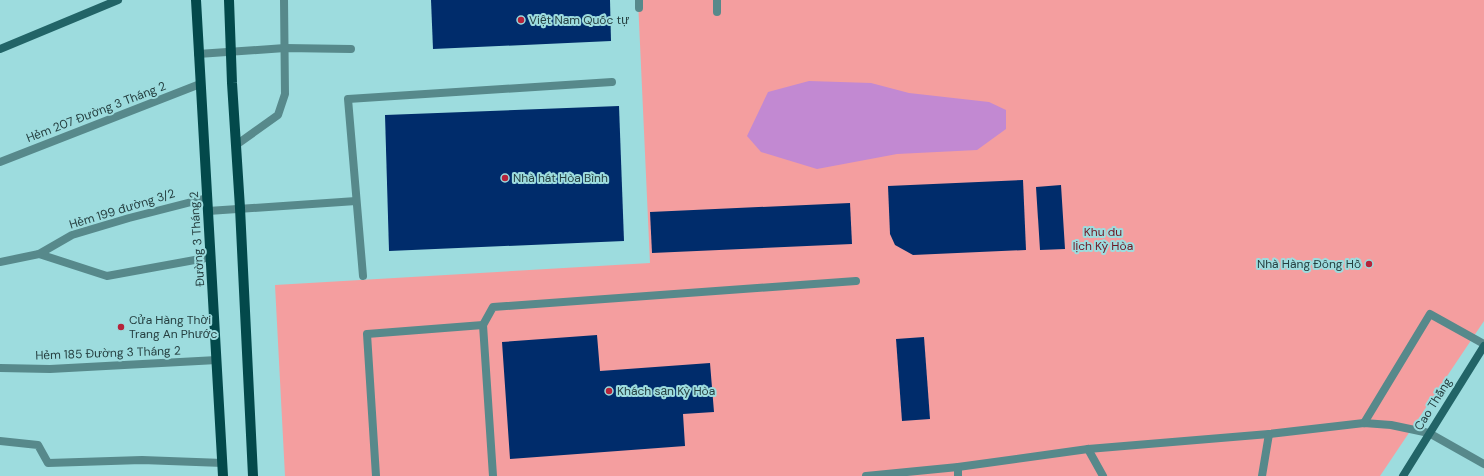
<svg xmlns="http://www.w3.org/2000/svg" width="1484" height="476" font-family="'DM Sans',sans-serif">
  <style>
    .green { fill: #f49e9f }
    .water { fill: #c289d2 }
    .building { fill: #002c6b }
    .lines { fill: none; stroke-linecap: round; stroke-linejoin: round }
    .lane { stroke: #57898b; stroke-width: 8 }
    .street { stroke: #57898b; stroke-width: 8 }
    .secondary { stroke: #226467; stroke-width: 8 }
    .primary { stroke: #03494b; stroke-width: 10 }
    .poi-dot { fill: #b5233a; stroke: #9ddcde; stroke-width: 1.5 }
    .labels { text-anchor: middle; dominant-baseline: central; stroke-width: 4; stroke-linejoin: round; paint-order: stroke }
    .poi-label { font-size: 12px; fill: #253f40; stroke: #9ddcde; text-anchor: start }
    .street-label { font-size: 12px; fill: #253f40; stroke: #9ddcde }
    .park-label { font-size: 12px; fill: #6e1723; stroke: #9ddcde }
  </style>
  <rect width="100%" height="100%" fill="#9ddcde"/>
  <path class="green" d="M638 0H1484V321L1380 476H285L275 285 650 263Z"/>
  <path class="water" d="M809 81 871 83 909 93 989 102 1006 110V129L977 150 897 154 817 169 761 152 747 136 768 92Z"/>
  <g class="building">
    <path d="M431 0H610L611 41 433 49Z"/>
    <path d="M619 106 624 241 389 251 385 115Z"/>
    <path d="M1023 180 1026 250 913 255 895 245 890 234 888 186Z"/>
    <path d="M1061 185 1065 249 1040 250 1036 187Z"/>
    <path d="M850 203 852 244 652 253 650 212Z"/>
    <path d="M597 335 600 371 710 363 714 412 683 414 685 446 510 459 502 342Z"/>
    <path d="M924 337 930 419 902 421 896 339Z"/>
  </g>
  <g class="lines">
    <g class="lane">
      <path d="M639 0V8"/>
      <path d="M717 0V12"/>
      <path d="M198 54 285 48 351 49"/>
      <path d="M236 145 278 115 285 94 284 0"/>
      <path d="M0 162 200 84"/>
      <path d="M208 211 356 201"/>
      <path d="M39 254 107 276 211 257"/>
      <path d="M0 262 39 254 72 235 129 218 207 198"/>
      <path d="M363 276 348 99 612 82"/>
      <path d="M483 325 493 476"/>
      <path d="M0 368 50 369 217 360"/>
      <path d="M0 441 38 445 48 463 142 460 223 463"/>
      <path d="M1088 449 1103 476"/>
      <path d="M376 476 367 334 483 325 493 307 856 281"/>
      <path d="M866 476 958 467 1088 449 1269 434 1364 423 1391 425 1429 433 1484 464"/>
      <path d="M958 476V467"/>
      <path d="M1262 476 1269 434"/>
    </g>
    <path class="street" d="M1364 423 1430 314 1484 344"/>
    <g class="secondary">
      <path d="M0 49 118 0"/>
      <path d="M1403 476 1484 346"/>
    </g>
    <g class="primary">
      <path d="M196 0 223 476"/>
      <path d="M229 0 232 83 240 208 253 476"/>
    </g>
  </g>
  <g class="poi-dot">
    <circle cx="521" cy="20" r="4"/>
    <circle cx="505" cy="178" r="4"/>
    <circle cx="1369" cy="264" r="4"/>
    <circle cx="121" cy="327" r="4"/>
    <circle cx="609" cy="391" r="4"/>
  </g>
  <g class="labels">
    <g class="poi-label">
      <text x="529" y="20">Việt Nam Quốc tự</text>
      <text x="513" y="178">Nhà hát Hòa Bình</text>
      <text x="1361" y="264" text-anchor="end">Nhà Hàng Đông Hồ</text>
      <text x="129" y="320">Cửa Hàng Thời<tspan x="129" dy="14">Trang An Phước</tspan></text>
      <text x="617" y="391">Khách sạn Kỳ Hòa</text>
    </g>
    <g class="street-label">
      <text transform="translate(96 112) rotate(-21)">Hẻm 207 Đường 3 Tháng 2</text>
      <text transform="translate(122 209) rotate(-17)">Hẻm 199 đường 3/2</text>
      <text transform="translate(197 239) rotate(-94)">Đường 3 Tháng 2</text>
      <text transform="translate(108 353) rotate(-2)">Hẻm 185 Đường 3 Tháng 2</text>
      <text transform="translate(1433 404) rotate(-58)">Cao Thắng</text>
    </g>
    <g class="park-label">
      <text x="1103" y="232">Khu du<tspan x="1103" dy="14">lịch Kỳ Hòa</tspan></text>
    </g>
  </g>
</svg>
